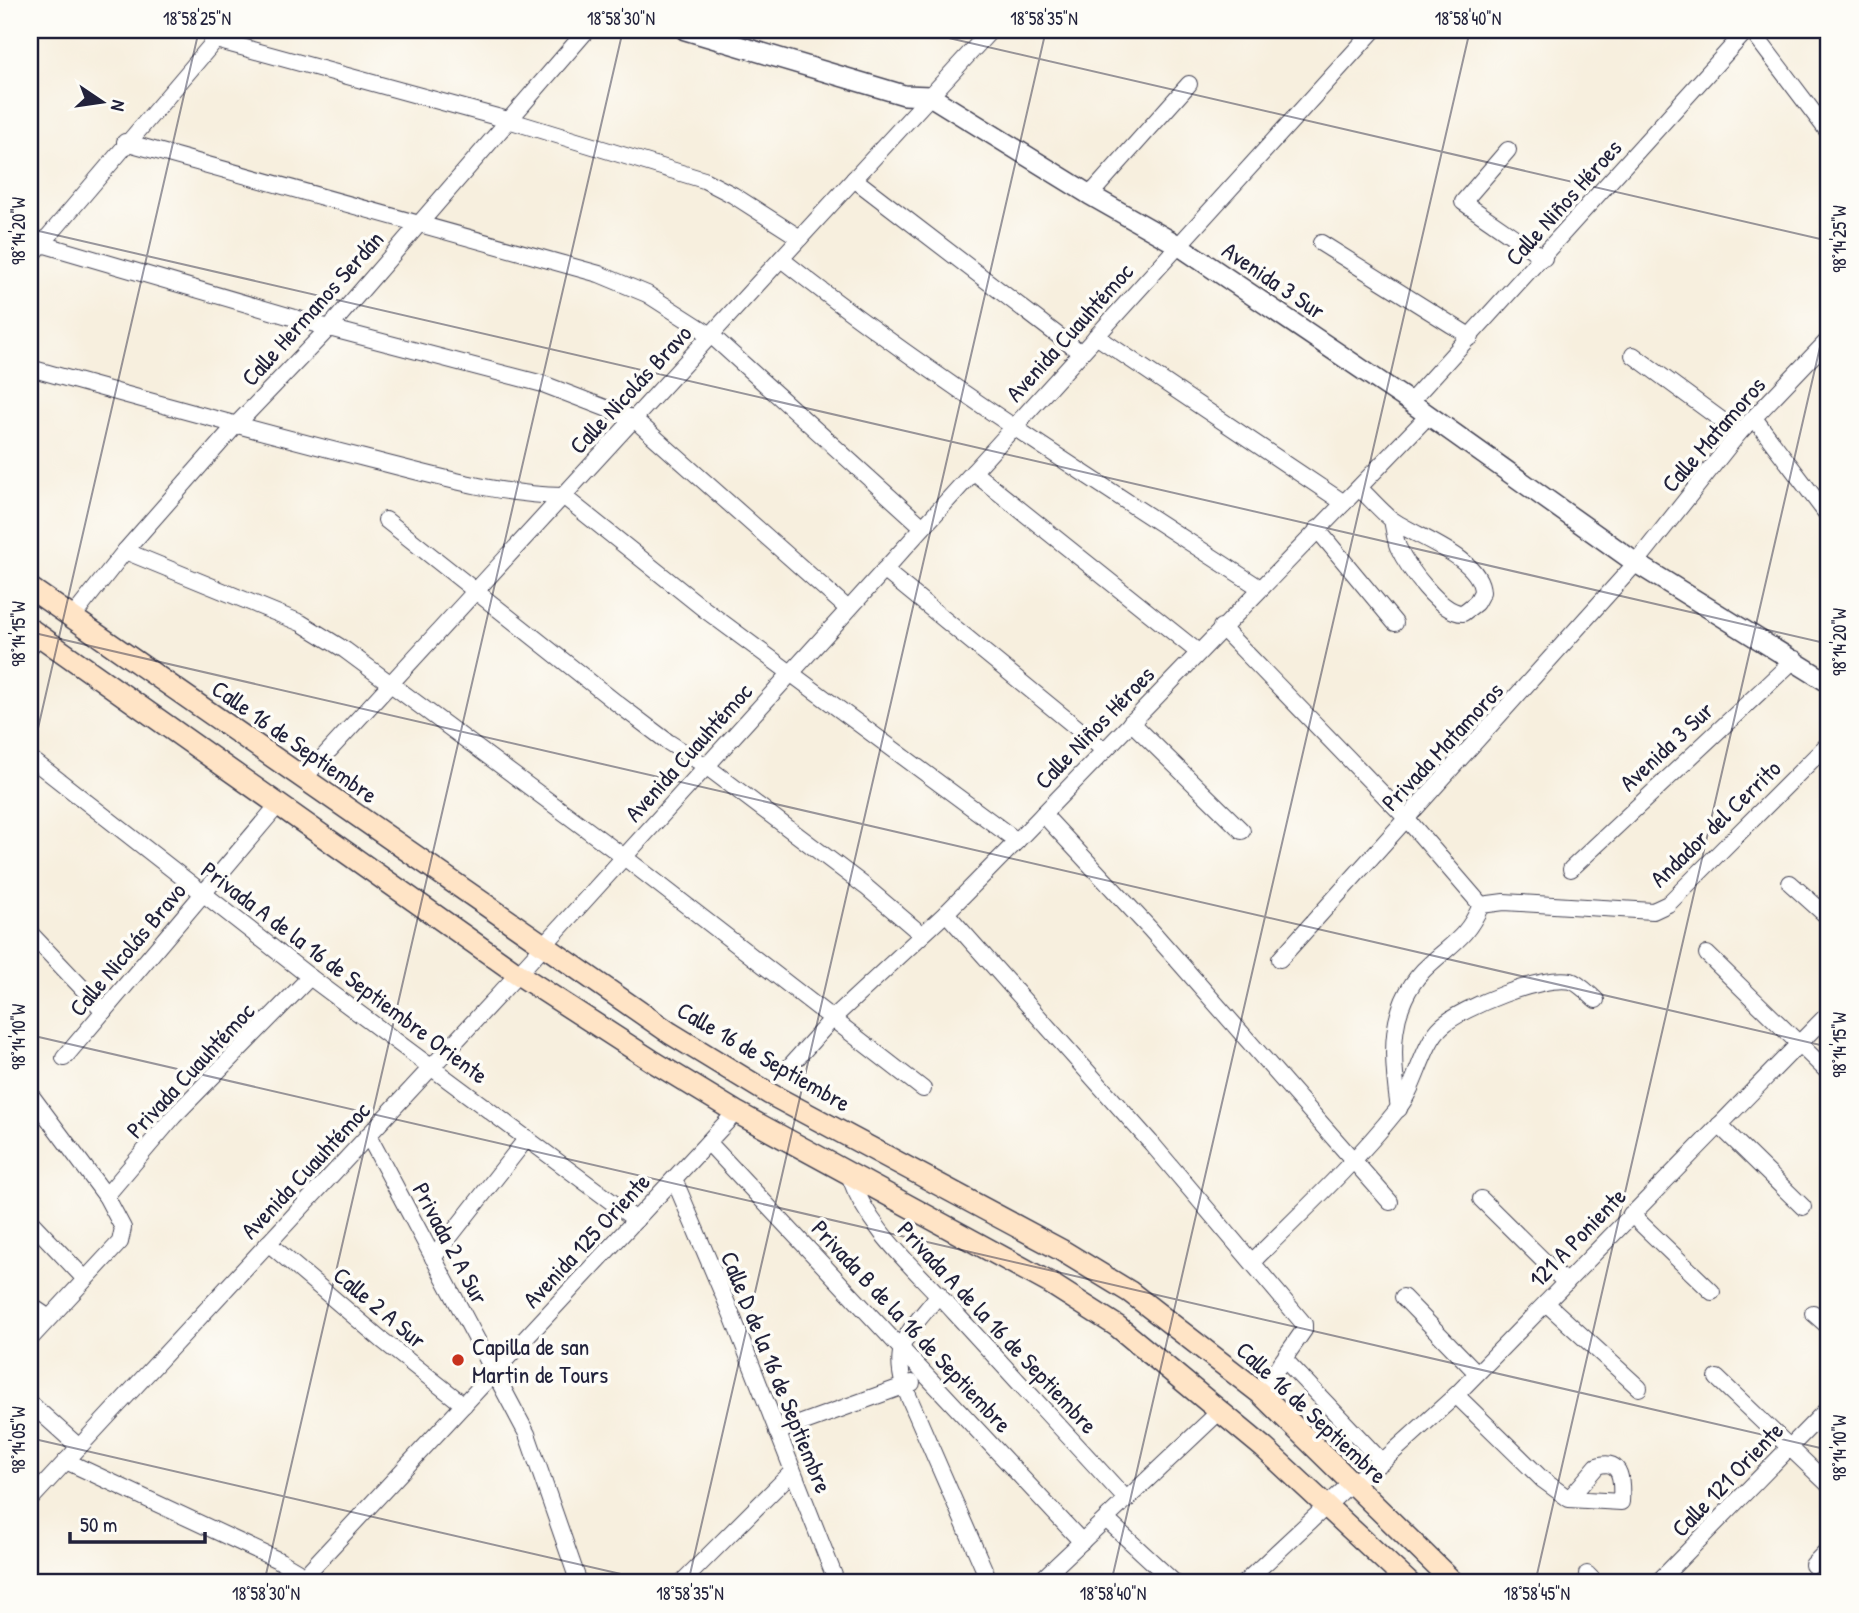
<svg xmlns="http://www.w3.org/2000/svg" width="1859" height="1613" font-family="'Patrick Hand',sans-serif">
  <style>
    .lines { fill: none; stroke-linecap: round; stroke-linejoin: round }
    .minor-casing { stroke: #424153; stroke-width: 18 }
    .tertiary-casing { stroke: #424153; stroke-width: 22 }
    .secondary-casing { stroke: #424153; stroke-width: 24 }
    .minor { stroke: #fff; stroke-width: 16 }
    .tertiary { stroke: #fff; stroke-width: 19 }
    .secondary { stroke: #ffe4c6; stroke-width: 21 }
    .ticks { fill: none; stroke: #22223b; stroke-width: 2; stroke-opacity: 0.45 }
    .poi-dot { fill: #c8321e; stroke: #fdfcf7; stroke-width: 2.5 }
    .labels { text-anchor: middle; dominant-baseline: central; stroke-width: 7; stroke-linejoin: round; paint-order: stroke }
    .street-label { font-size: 24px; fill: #22223b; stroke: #fdfcf7 }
    .poi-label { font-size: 24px; fill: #22223b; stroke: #fdfcf7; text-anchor: start }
    .neatline { fill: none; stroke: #22223b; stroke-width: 2.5 }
    .ticks-label { font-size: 18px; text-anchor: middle; fill: #22223b }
  </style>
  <rect width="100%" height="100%" fill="#fdfcf7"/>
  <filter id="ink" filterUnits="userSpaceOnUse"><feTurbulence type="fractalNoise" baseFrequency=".0143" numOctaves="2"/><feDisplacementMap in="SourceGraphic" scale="14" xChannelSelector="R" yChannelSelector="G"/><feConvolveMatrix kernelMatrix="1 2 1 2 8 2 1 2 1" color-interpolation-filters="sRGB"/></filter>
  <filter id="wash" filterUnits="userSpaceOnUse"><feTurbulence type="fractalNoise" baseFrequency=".00686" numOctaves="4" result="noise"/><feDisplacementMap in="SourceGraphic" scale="28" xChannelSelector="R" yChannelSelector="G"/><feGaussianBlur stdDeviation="1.57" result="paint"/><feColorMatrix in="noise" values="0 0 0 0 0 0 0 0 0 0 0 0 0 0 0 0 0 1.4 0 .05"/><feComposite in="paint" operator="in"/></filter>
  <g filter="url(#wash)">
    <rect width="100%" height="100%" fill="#f7efde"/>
  </g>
  <g filter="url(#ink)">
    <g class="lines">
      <g class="minor-casing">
        <g id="minor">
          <path d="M1751 30 1829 133"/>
          <path d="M216 40 508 120 704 180 733 195 800 238"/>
          <path d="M125 142 599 274 647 294 711 335 923 527"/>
          <path d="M1508 150 1463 202 1544 258"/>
          <path d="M854 179 1081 353"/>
          <path d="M1090 195 1189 84"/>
          <path d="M1321 243 1471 337"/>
          <path d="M42 244 329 328 543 384 634 419 848 609"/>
          <path d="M30 258 224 30"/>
          <path d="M781 259C933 379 1097 482 1260 588"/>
          <path d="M1096 336 1344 503"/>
          <path d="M1633 355 1739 433"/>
          <path d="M30 368C141 399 252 430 364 458 428 474 497 495 563 496L704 609 1017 841"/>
          <path d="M1410 402 1747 30"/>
          <path d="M1754 418 1829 517"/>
          <path d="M973 472 1198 652"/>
          <path d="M1359 488C1370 498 1380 510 1391 519 1415 537 1481 557 1482 592L1476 603 1463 613C1441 614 1407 566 1398 547 1395 539 1394 529 1392 520"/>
          <path d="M386 520 614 701 668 742 706 766 866 887 921 934"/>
          <path d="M1317 529 1395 623"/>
          <path d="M125 551 301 623 345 650 624 857 923 1089"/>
          <path d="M884 570 1104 750"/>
          <path d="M72 618 125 551 235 426 329 328 587 30"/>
          <path d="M1221 627 1406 818 1481 905"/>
          <path d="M30 647 39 636"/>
          <path d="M1131 722 1242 831"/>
          <path d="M30 758 310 977 636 1220"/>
          <path d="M303 779 991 30"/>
          <path d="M1043 814 1150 929 1390 1202"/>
          <path d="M1571 869 1795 659"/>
          <path d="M1790 883 1829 918"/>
          <path d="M946 913 1152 1144 1304 1324V1330L1260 1393"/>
          <path d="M30 933 104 1011"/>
          <path d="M1707 954 1829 1073"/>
          <path d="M1280 959 1636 563 1739 433 1829 339"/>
          <path d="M64 1058 278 805"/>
          <path d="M790 1066 833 1018 946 913 1017 841 1428 416"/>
          <path d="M30 1094 106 1196 123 1228 120 1242 30 1339"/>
          <path d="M1399 1109C1391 1056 1387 1002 1430 964 1454 942 1467 937 1481 905L1504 902 1653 911 1668 904 1829 743"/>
          <path d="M1719 1125 1803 1207"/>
          <path d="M368 1135 527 1434 579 1583"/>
          <path d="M708 1142 1082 1542"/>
          <path d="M849 1175C870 1233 916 1269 956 1314 1013 1376 1070 1438 1127 1500"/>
          <path d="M674 1179 731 1313 837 1583"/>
          <path d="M106 1196 173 1117 310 977"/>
          <path d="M1481 1199 1566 1283"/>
          <path d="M1631 1214 1712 1292"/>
          <path d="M30 1221 85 1279"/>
          <path d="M268 1243 382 1340 464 1405"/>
          <path d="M433 1258 527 1138"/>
          <path d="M1253 1261C1302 1212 1354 1164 1397 1110 1416 1088 1422 1044 1442 1026 1463 1007 1542 975 1571 981 1579 983 1589 994 1596 1000"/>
          <path d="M939 1294C913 1329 891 1340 904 1386L990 1583"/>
          <path d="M1403 1297 1477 1373"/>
          <path d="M1546 1303 1639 1388"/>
          <path d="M30 1305 49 1318"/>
          <path d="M1813 1313 1829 1327"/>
          <path d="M1285 1360 1382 1462"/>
          <path d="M1717 1378 1829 1485"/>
          <path d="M1456 1395 1543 1480 1569 1499 1621 1502C1622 1484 1623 1457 1597 1466L1569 1499"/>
          <path d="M30 1403 79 1447"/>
          <path d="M777 1432 912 1383"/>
          <path d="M66 1461 280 1561 297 1571 304 1583"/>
          <path d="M30 1500 518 974 1374 30"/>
          <path d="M1107 1520 1175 1583"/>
          <path d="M1813 1565 1829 1548"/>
          <path d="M1587 1574 1596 1583"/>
          <path d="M298 1583 736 1112"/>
          <path d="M681 1583 792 1472"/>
          <path d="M1038 1583 1221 1410"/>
          <path d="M1244 1583 1350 1484 1382 1462 1456 1395 1829 1013"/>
          <path d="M1657 1583 1829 1407"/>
        </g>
      </g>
      <g class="tertiary-casing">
        <path id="tertiary" d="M685 30 904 95 930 96 1090 195 1178 245 1410 402 1636 563 1829 683"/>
      </g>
      <g class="secondary-casing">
        <g id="secondary">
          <path d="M30 588 670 1033 770 1094 1061 1250 1130 1292 1260 1393 1454 1583"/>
          <path d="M30 629 518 974 654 1062 736 1112 1048 1282 1117 1326 1264 1448 1409 1583"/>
        </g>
      </g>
      <use href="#minor" class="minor"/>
      <use href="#tertiary" class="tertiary"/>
      <use href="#secondary" class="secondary"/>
    </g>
  </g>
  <path class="ticks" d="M914 30 1829 241M30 229 1829 644M30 632 1829 1047M30 763 199 30M30 1035 1829 1450M30 1438 660 1583M264 1583 623 30M688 1583 1046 30M1111 1583 1470 30M1535 1583 1829 308"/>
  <circle class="poi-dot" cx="458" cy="1360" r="7"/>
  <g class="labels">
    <g class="street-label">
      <text transform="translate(1563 202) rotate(-48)">Calle Niños Héroes</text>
      <text transform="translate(1274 280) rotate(34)">Avenida 3 Sur</text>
      <text transform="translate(312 308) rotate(-48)">Calle Hermanos Serdán</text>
      <text transform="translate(1069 332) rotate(-48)">Avenida Cuauhtémoc</text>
      <text transform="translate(630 389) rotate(-47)">Calle Nicolás Bravo</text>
      <text transform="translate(1713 434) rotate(-49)">Calle Matamoros</text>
      <text transform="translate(1094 727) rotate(-46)">Calle Niños Héroes</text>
      <text transform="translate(295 741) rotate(35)">Calle 16 de Septiembre</text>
      <text transform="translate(1442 746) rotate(-47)">Privada Matamoros</text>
      <text transform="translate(1666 746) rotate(-43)">Avenida 3 Sur</text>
      <text transform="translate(688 752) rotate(-48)">Avenida Cuauhtémoc</text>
      <text transform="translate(1715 823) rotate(-44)">Andador del Cerrito</text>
      <text transform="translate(127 949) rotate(-50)">Calle Nicolás Bravo</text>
      <text transform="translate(345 972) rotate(37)">Privada A de la 16 de Septiembre Oriente</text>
      <text transform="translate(764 1056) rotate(30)">Calle 16 de Septiembre</text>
      <text transform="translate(190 1070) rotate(-47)">Privada Cuauhtémoc</text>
      <text transform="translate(305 1170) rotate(-47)">Avenida Cuauhtémoc</text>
      <text transform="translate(1577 1237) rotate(-46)">121 A Poniente</text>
      <text transform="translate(586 1240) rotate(-47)">Avenida 125 Oriente</text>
      <text transform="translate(451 1243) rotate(62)">Privada 2 A Sur</text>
      <text transform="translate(380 1307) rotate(40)">Calle 2 A Sur</text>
      <text transform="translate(912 1326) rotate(47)">Privada B de la 16 de Septiembre</text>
      <text transform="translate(998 1327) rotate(47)">Privada A de la 16 de Septiembre</text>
      <text transform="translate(777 1372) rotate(68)">Calle D de la 16 de Septiembre</text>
      <text transform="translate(1312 1412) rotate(43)">Calle 16 de Septiembre</text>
      <text transform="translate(1727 1479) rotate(-46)">Calle 121 Oriente</text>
    </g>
    <g class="poi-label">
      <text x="472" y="1346">Capilla de san<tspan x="472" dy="28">Martin de Tours</tspan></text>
    </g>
  </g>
  <rect width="1859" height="1613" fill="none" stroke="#fdfcf7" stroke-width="77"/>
  <g transform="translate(102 102) rotate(103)" stroke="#fdfcf7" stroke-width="5" paint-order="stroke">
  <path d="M0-5L12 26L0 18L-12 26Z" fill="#22223b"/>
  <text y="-10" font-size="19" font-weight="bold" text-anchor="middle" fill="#22223b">N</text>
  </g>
  <path d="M70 1532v10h135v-10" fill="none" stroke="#22223b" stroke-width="3.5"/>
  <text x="80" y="1532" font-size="21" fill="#22223b" stroke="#fdfcf7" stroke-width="5" paint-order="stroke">50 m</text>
  <rect x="38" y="38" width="1782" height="1536" class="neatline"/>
  <g class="ticks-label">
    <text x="197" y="25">18°58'25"N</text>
    <text x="621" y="25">18°58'30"N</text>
    <text x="1044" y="25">18°58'35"N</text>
    <text x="1468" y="25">18°58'40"N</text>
    <text transform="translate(19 231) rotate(-90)" y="6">98°14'20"W</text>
    <text transform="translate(1840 239) rotate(-90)" y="6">98°14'25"W</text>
    <text transform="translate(19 634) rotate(-90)" y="6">98°14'15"W</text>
    <text transform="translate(1840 642) rotate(-90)" y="6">98°14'20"W</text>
    <text transform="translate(19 1037) rotate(-90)" y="6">98°14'10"W</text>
    <text transform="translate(1840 1045) rotate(-90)" y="6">98°14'15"W</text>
    <text transform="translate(19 1440) rotate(-90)" y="6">98°14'05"W</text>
    <text transform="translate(1840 1448) rotate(-90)" y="6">98°14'10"W</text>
    <text x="266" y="1600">18°58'30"N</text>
    <text x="690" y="1600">18°58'35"N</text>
    <text x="1113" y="1600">18°58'40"N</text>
    <text x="1537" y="1600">18°58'45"N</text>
  </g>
</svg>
